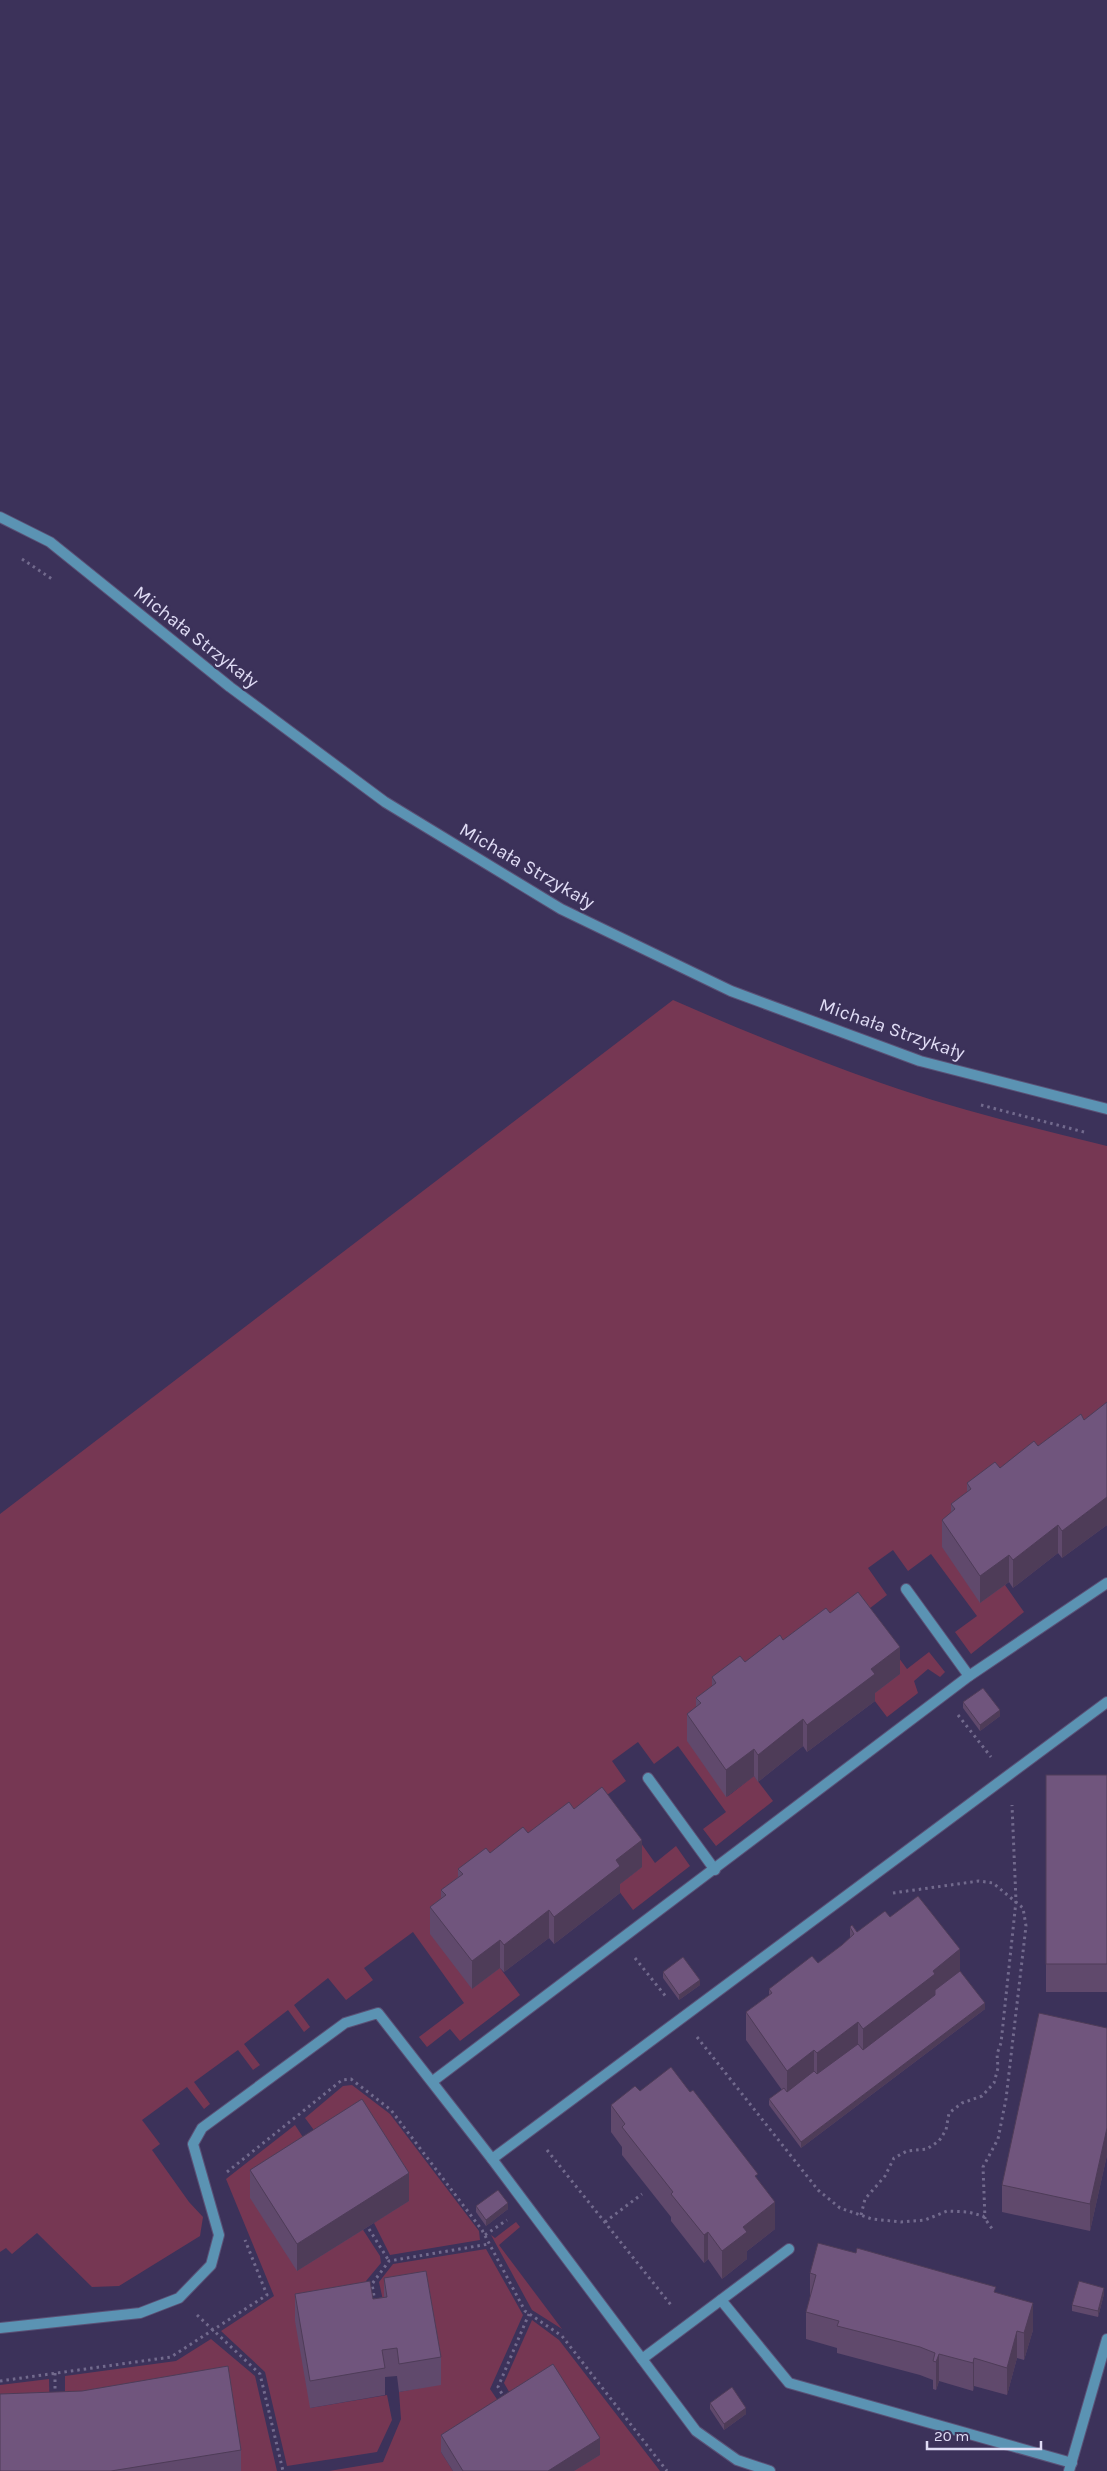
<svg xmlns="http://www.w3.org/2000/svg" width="1107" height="2471" font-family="Karla,sans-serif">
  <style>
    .green { fill: #763753 }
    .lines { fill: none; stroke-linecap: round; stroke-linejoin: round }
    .street-casing { stroke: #5a5176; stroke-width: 12 }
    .path { stroke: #726a8d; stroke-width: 3; stroke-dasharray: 2.5 4; stroke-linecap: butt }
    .street { stroke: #5b93b3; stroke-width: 10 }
    .wall { fill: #60496c }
    .shaded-wall { fill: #4e3c58 }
    .building { fill: #70557d; stroke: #4e3c58 }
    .labels { text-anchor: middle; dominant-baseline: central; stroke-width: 5; stroke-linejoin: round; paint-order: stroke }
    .street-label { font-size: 19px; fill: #e0dcf5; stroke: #3c325a }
  </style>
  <rect width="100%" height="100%" fill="#3c325a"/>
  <g class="green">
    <path d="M673 1000C741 1030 810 1058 881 1083 954 1109 1031 1127 1107 1146V1430L1005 1585 1024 1612 971 1654 955 1632 977 1616 931 1554 908 1571 893 1550 868 1568 887 1595 865 1612 907 1669 929 1652 945 1672 940 1677 928 1669 914 1681 918 1693 887 1717 871 1696 858 1620 727 1797 754 1776 773 1801 716 1846 703 1829 726 1812 678 1746 654 1764 638 1742 612 1761 626 1781 607 1795 655 1863 676 1846 690 1866 633 1910 616 1887 642 1867 500 1968 520 1995 460 2041 450 2029 427 2047 419 2037 464 2003 413 1932 364 1968 373 1980 346 2000 328 1978 294 2005 310 2027 304 2032 288 2010 244 2044 260 2065 253 2070 238 2050 194 2082 210 2104 204 2109 187 2087 142 2120 160 2144 152 2150 189 2202 203 2217 200 2236 119 2286 92 2287 37 2233 12 2254 6 2248 0 2252V1514Z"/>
    <path d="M352 2085 390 2114 479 2231 480 2240 390 2255 374 2223 409 2200 328 2149 305 2118 343 2086Z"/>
    <path d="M295 2125 380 2256 381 2263 366 2281 370 2308 310 2408 387 2395 392 2420 377 2452 287 2466 265 2372 221 2331 274 2296 226 2179Z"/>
    <path d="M516 2222 520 2227 499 2245 562 2329 532 2310 491 2235 495 2238Z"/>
    <path d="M486 2249 523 2315 490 2389 505 2411 441 2452 453 2471H329L383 2462 401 2419 399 2392 441 2384 384 2305 379 2282 393 2264Z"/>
    <path d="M532 2320 559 2340 660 2471H574L516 2404 504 2383Z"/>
    <path d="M211 2339 255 2376 277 2471H240L65 2419V2376L176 2361Z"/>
    <path d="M49 2379 50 2419 0 2421V2385Z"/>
  </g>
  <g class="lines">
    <g class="street-casing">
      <g id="street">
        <path d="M0 517 50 542 230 687 385 802 561 909 731 991 920 1061 1107 1109"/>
        <path d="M906 1589 969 1676"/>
        <path d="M648 1778 715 1870"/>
        <path d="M433 2081 969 1676 1107 1583"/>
        <path d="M492 2159 1107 1702"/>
        <path d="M721 2300 789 2383 1072 2463"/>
        <path d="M0 2328 140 2313 179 2298 211 2265 219 2235 193 2144 202 2128 345 2023 378 2013 492 2159 696 2431 737 2460 770 2471"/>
        <path d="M642 2359 789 2249"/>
        <path d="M1069 2471 1107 2339"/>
      </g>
    </g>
    <g class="path">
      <path d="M22 559 52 579"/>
      <path d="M981 1105 1084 1132"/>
      <path d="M958 1715 991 1757"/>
      <path d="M893 1893 979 1881 993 1883 1023 1908 1026 1926 1006 2099 998 2139 983 2167 985 2219"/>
      <path d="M635 1958 667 1998"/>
      <path d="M697 2037 818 2190 840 2208 872 2219 901 2222 925 2220 947 2211 968 2212 983 2216 993 2230"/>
      <path d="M547 2150 671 2305"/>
      <path d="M227 2172 342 2080 351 2079 391 2110 482 2230 525 2311 562 2336 667 2471"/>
      <path d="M861 2215 865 2199 885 2176 894 2158 907 2151 927 2149 939 2141 946 2130 949 2113 962 2103 982 2096 994 2083 998 2068 997 2054 1001 2043 1016 1901 1012 1805"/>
      <path d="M605 2222 642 2194"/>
      <path d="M369 2229 389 2261"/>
      <path d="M485 2235 507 2220"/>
      <path d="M375 2302 372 2284 389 2261 489 2244"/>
      <path d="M197 2315 260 2374 283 2471"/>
      <path d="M55 2373V2394"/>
      <path d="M0 2381 171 2357 267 2295 245 2240"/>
      <path d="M505 2399 498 2387 529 2314"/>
    </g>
    <use href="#street" class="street"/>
  </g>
  <g class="wall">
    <path d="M1107 1402V1525L1062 1558 1058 1553 1013 1588 1009 1582 980 1603 942 1547V1520L951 1513V1504L967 1492V1483L1000 1468 1084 1420Z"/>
    <path d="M830 1613 900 1674 875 1693V1701L807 1752 803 1746 758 1782 754 1776 726 1797 687 1741V1714L696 1707V1698L712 1686V1677L745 1662Z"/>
    <path d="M963 1702 1000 1716 980 1731 963 1708Z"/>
    <rect x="1046" y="1775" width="61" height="217"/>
    <path d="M574 1809 642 1867 620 1884V1893L554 1944 549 1938 504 1972 500 1968 472 1989 430 1934V1907L441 1898V1890L458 1877V1869Z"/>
    <path d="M890 1917 960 1971 985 2009 801 2148 769 2105V2099L782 2090 746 2040V2012L769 1995V1989L818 1963 842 1945 850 1938V1927L857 1932Z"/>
    <path d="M663 1972 700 1985 679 2000 663 1978Z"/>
    <path d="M1107 2028V2155L1090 2231 1002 2212V2185Z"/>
    <path d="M640 2091 690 2092 758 2180 775 2229 747 2251V2259L722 2279 708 2259 704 2263 671 2221V2217L622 2155V2147L611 2132V2105Z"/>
    <path d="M250 2170 409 2201 297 2271 250 2198Z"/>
    <path d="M476 2206 508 2209 486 2226 476 2212Z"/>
    <path d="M810 2273 996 2293 1033 2330 1024 2360 1017 2358 1007 2395 974 2386 973 2391 939 2381 936 2390 933 2389V2380L920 2375 837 2353V2348L806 2339V2312L810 2299Z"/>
    <path d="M384 2278 441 2357V2385L399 2392 397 2376 385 2377V2395L310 2408 295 2321V2294L373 2299 384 2297Z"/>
    <path d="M1104 2294 1098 2317 1072 2311V2305Z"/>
    <path d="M710 2403 746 2414 724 2430 710 2409Z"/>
    <path d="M441 2435 600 2455 574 2471H453L441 2452Z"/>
    <path d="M241 2450V2471H0Z"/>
  </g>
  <g class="shaded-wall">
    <path d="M1107 1497V1525L1062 1558V1531Z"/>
    <path d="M1058 1525V1553L1013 1588V1560Z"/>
    <path d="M1009 1555V1582L980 1603V1576Z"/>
    <path d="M900 1647V1674L875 1693V1701L807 1752V1725L871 1669Z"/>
    <path d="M1000 1710V1716L980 1731V1725Z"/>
    <path d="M803 1719V1746L758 1782V1755Z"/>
    <path d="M754 1749V1776L726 1797V1770Z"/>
    <path d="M642 1840V1867L620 1884V1893L554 1944V1917L616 1860Z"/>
    <path d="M549 1910V1938L504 1972V1945Z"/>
    <path d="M500 1940V1968L472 1989V1961Z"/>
    <path d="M960 1949V1977L863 2056V2029L933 1971Z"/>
    <path d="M700 1980V1985L679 2000V1995Z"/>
    <path d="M985 2003V2009L801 2148V2142Z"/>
    <path d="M858 2022V2049L817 2080V2053Z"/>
    <path d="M814 2050V2077L787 2098V2071Z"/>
    <path d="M1107 2128V2155L1090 2231V2204Z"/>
    <path d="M409 2173V2201L297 2271V2244Z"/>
    <path d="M775 2202V2229L747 2251V2259L722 2279V2251L743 2227Z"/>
    <path d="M508 2203V2209L486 2226V2220Z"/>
    <path d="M708 2232V2259L704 2263V2235Z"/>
    <path d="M1104 2288V2294L1098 2317V2311Z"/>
    <path d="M1033 2303V2330L1024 2360V2333Z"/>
    <path d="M1017 2331V2358L1007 2395V2368Z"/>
    <path d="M939 2354V2381L936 2390V2362Z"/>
    <path d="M974 2358V2386L973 2391V2363Z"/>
    <path d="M746 2408V2414L724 2430V2424Z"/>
    <path d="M600 2438V2455L574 2471H548Z"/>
  </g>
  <g class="building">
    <path d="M1107 1402V1497L1062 1531 1058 1525 1013 1560 1009 1555 980 1576 942 1520 955 1509 951 1504 971 1489 967 1483 995 1462 1000 1468 1034 1441 1038 1446 1081 1414 1084 1420Z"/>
    <path d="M858 1592 900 1647 871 1669 875 1674 807 1725 803 1719 758 1755 754 1749 726 1770 687 1714 701 1703 696 1698 716 1683 712 1677 740 1656 745 1662 780 1635 783 1640 826 1608 830 1613Z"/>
    <path d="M983 1688 1000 1710 980 1725 963 1702Z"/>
    <rect x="1046" y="1775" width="61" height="189"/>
    <path d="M602 1787 642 1840 616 1860 620 1866 554 1917 549 1910 504 1945 500 1940 472 1961 430 1907 446 1895 441 1890 463 1874 458 1869 486 1848 490 1853 523 1827 528 1833 569 1802 574 1809Z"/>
    <path d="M918 1896 960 1949 933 1971 935 1974 863 2029 858 2022 817 2053 814 2050 787 2071 746 2012 772 1993 769 1989 812 1956 818 1963 842 1945 854 1934 850 1927 852 1925 857 1932 885 1911 890 1917Z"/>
    <path d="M683 1957 700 1980 679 1995 663 1972Z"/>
    <path d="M960 1971 985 2003 801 2142 769 2099 784 2088 787 2092 814 2071 817 2074 858 2044 863 2050 935 1995V1990Z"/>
    <path d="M1039 2013 1107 2028V2128L1090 2204 1002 2185Z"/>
    <path d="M671 2067 690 2092 693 2090 758 2174 755 2176 775 2202 743 2227 747 2232 722 2251 708 2232 704 2235 671 2194 673 2192 622 2127 625 2124 611 2105 635 2086 640 2091Z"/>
    <path d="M362 2099 409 2173 297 2244 250 2170Z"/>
    <path d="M498 2190 508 2203 486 2220 476 2206Z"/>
    <path d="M818 2243 856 2253 857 2248 949 2274 996 2287 994 2292 1033 2303 1024 2333 1017 2331 1007 2368 974 2358 973 2363 939 2354 936 2362 933 2361 935 2353 920 2347 837 2326 839 2321 806 2312 816 2275 810 2273Z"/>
    <path d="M426 2271 441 2357 399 2364 397 2348 382 2350 385 2368 310 2381 295 2294 370 2281 373 2299 387 2297 384 2278Z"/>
    <path d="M1079 2281 1104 2288 1098 2311 1072 2305Z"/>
    <path d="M553 2364 600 2438 548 2471H463L441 2435Z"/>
    <path d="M228 2366 241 2450 111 2471H0V2394L82 2391Z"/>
    <path d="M732 2387 746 2408 724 2424 710 2403Z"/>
  </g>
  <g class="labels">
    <g class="street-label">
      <text transform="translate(196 637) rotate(38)">Michała Strzykały</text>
      <text transform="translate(527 866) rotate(30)">Michała Strzykały</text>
      <text transform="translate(892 1029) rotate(19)">Michała Strzykały</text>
    </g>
  </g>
  <path d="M927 2441v8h114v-8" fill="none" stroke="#e0dcf5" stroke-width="2.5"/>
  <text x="934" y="2441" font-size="15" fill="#e0dcf5" stroke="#3c325a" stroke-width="4" paint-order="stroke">20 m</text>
</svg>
